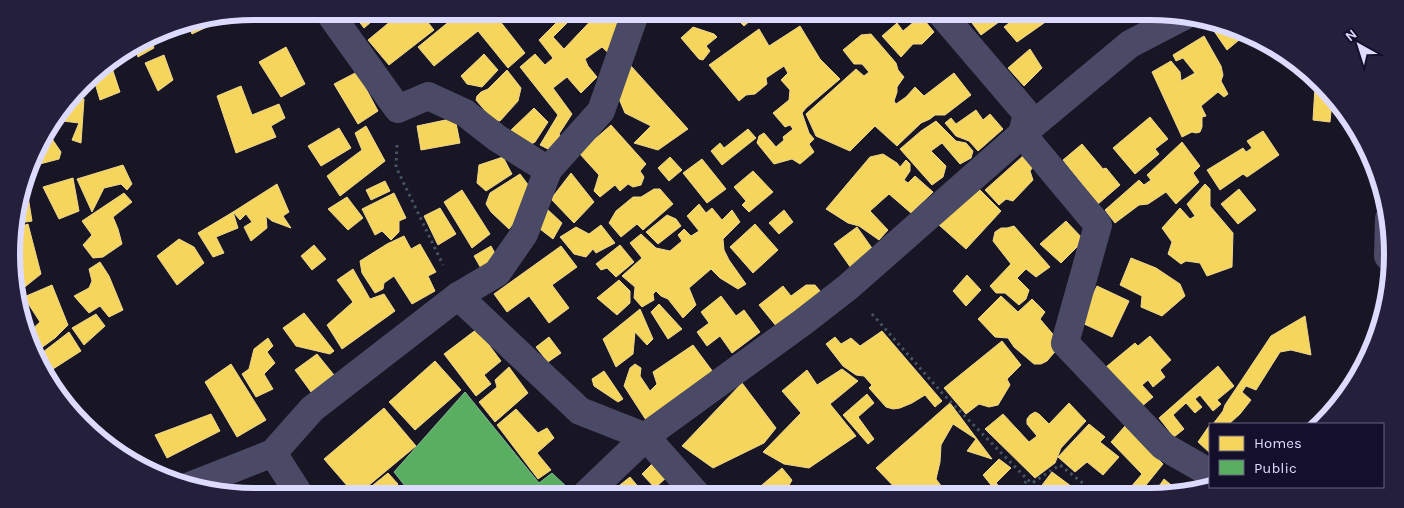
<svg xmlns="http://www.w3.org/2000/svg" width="1404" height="508" font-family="Karla,sans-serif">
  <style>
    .homes { fill: #f6d55c; stroke: #eed68d }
    .public { fill: #5aae61; stroke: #81bb90 }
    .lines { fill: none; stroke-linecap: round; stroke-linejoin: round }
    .path { stroke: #455363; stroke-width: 3; stroke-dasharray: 2.5 4; stroke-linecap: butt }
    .street { stroke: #4b4a66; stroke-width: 28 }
    .rim { fill: none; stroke: #dddaff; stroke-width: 6 }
  </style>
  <rect width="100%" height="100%" fill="#181625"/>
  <g class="homes">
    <path d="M254 11H266L250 21 244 13Z"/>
    <path d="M351 11H384L364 28Z"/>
    <path d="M403 11H419L434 30 389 65 368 40Z"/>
    <path d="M462 11H492L525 53 508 68 478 31 434 66 418 47Z"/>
    <path d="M509 11H524L512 21 507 15Z"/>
    <path d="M600 11H618L615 16 622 24 615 59 602 47 585 59 588 66 597 77 581 93 567 77 553 88 572 114 559 134 563 140 553 144 548 149 540 145 558 115 520 67 535 54 545 65 553 58 539 40 564 15 569 21 553 37 564 49Z"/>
    <path d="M729 11H746L751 20 744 26Z"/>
    <path d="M755 11H785L771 22 758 15Z"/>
    <path d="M963 11H1014L981 35Z"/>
    <path d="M1024 11H1052L1054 16 1017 42 1004 27Z"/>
    <path d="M921 16 934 32 922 44H913L901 57 882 36 897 23 903 31Z"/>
    <path d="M209 19 211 25 192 34 187 22Z"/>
    <path d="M1223 25 1245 35 1227 50 1214 31Z"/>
    <path d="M800 26 820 59 840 79 806 108 802 113 809 133 814 139 809 144 814 152 800 164 792 159 774 164 757 143 759 136 764 133 776 147 784 140 783 137 793 129 790 125 785 127 773 113 789 100 790 90 781 80 788 73 784 66 766 78 767 84 755 94 746 95 739 101 709 65 759 29 769 46Z"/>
    <path d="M693 27 714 34 717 37 706 46 710 51 703 60 699 59 681 38Z"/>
    <path d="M871 34 896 63 898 70 904 77 897 87V92L894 101 896 104 906 97 915 87 924 96 954 73 971 95 945 115H935L930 119 921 123 897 146 875 126 850 151 816 136 806 114 856 69 864 76 869 72 862 64H854L843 50 861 35Z"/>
    <path d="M1204 36 1221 66 1223 75 1221 81 1228 94 1224 97 1218 92 1201 106 1206 116 1202 117V127L1200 132 1196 133 1192 132 1182 137 1152 72 1171 61 1180 72 1181 81 1195 73 1183 58 1176 61 1173 55Z"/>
    <path d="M150 39 154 48 138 57 135 48Z"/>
    <path d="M286 47 305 84 281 97 259 62Z"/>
    <path d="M1030 49 1042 68 1024 86 1008 68Z"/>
    <path d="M484 54 498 70 482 87 467 84 461 76Z"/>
    <path d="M164 55 173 80 158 91 145 63Z"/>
    <path d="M110 62 120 92 100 100 92 73Z"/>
    <path d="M631 66 688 129 658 150 634 143 651 126 625 113 617 94Z"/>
    <path d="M507 70 521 88 518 101 500 121 493 120 476 100 477 96 481 92 488 89Z"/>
    <path d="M357 72 378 111 358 124 334 84Z"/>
    <path d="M241 86 252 115 279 104 285 118 271 126 276 137 236 153 217 96Z"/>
    <path d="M1315 87H1321L1332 100 1330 122 1313 120Z"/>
    <path d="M72 99H84L81 143 72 140 79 123 55 120V119Z"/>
    <path d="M534 108 548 122 535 142 531 144 510 131Z"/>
    <path d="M976 110 983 120 990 114 1003 129 978 151 969 141 956 136 945 123 951 118 956 124Z"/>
    <path d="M1150 117 1168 139 1155 149 1159 154 1135 174 1113 148Z"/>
    <path d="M455 118 460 143 421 150 417 126Z"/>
    <path d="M936 121 956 141 966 143 973 151 971 158 960 164 942 143 931 151 946 166 943 177 932 185 900 149 921 131Z"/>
    <path d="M611 125 646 164 640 171 644 177 641 185 633 187 628 184 620 191 615 185 600 197 594 191 599 175 579 153Z"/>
    <path d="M366 126 385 161 340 196 327 176 362 150 355 133Z"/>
    <path d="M339 128 351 148 321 166 308 146Z"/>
    <path d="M748 129 756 138 722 165 711 151 720 143 724 148Z"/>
    <path d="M46 130 61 152 59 159 32 166 44 133Z"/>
    <path d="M1263 131 1279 155 1247 177 1243 174 1220 190 1207 170 1243 148 1246 152 1252 148 1247 141Z"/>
    <path d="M1182 142 1200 166 1193 173 1199 182 1176 204 1166 192 1148 204 1139 205 1115 223 1105 210 1139 180 1144 185 1151 180 1147 175Z"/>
    <path d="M1082 144 1103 169 1106 168 1120 185 1098 204 1063 160Z"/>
    <path d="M883 154 897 163 900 167 906 160 910 164V171L904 180 908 183 915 176 933 192 911 213 889 194 870 211 888 230 879 240 859 226 848 223 826 209 870 157Z"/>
    <path d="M1023 156 1033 167 1030 171 1033 180 1013 201 1006 199 999 205 985 190Z"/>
    <path d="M503 157 512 174 486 191 477 183 479 165Z"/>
    <path d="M670 157 682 170 669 181 658 168Z"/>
    <path d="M702 159 726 189 707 203 683 173Z"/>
    <path d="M123 165 132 184 127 190 121 184 104 188 92 212 77 179Z"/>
    <path d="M753 171 773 192 749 212 742 205 746 201 734 187Z"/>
    <path d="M571 173 594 202 574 223 551 199Z"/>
    <path d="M520 174 529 186 513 224 509 229 491 212 486 204 490 193Z"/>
    <path d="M73 178 79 211 59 219 43 187Z"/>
    <path d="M385 181 390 191 371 200 366 190Z"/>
    <path d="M26 184 32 221 13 224V222Z"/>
    <path d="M277 184 289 212 283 216 291 228 272 221 266 216 267 228 251 241 244 227 252 222 246 214 240 220 233 212Z"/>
    <path d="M1205 184 1210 189V206L1233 233 1232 267 1207 276 1200 263 1186 261 1181 264 1168 254 1172 242 1162 228 1180 208 1190 219 1195 216 1187 204Z"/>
    <path d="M977 187 1001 211 966 249 939 225Z"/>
    <path d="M654 189H660L673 204 643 230 637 224 621 237 609 223 616 211 633 197H641Z"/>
    <path d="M1239 189 1256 210 1238 224 1221 204Z"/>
    <path d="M462 190 490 234 472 248 444 202Z"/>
    <path d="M124 193 132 202 113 217 118 229 122 244 103 257 93 258 83 245 92 235 82 221Z"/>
    <path d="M394 193 406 218 399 221V232L391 240 382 231 375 235 362 209Z"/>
    <path d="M347 197 363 218 348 230 328 209Z"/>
    <path d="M699 204 706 213 712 208 722 220 732 210 740 222 723 239 724 250 729 260 746 284 738 289 720 278 711 269 689 288 696 305 683 318 668 299 661 296 656 291 653 294 654 300 642 307 634 298 635 287 622 276 642 258 630 243 641 234 656 248 670 251 682 241 678 235 684 229 691 236 699 231 687 216Z"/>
    <path d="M440 208 456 234 438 245 424 216Z"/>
    <path d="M547 209 562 223 553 239 540 229Z"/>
    <path d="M784 210 793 222 779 234 769 223Z"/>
    <path d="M233 212 238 228 216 237 224 253 213 257 198 233Z"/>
    <path d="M667 215 676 219 681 226 658 244 646 232Z"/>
    <path d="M1066 221 1084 240 1061 263 1040 244Z"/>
    <path d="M28 224 41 274 21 290 15 282 14 229Z"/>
    <path d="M755 224 778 250 753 273 730 247Z"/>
    <path d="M601 225 615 243 596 253 593 249 586 257 574 254 560 237 576 227 589 234Z"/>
    <path d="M1014 226 1050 267 1036 277 1026 269 1017 278 1029 290 1026 299 1019 305 1005 293H996L990 286 1011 264 993 241 995 232 1001 228H1007Z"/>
    <path d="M857 227 874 251 851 268 834 244Z"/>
    <path d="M404 236 411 249 420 244 436 272 428 276 435 291 412 304 394 276 384 283 383 289 375 293 362 273 360 261 387 244Z"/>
    <path d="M179 239 194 247 204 263 177 285 157 256Z"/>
    <path d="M314 245 326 259 312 270 301 256Z"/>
    <path d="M620 245 634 262 616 277 607 268 601 270 596 264Z"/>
    <path d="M491 246 499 261 482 270 474 256Z"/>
    <path d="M561 246 577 267 552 285 569 308 549 323 529 296 507 312 494 294Z"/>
    <path d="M1131 258 1156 268 1180 284 1185 296 1162 316 1141 307 1142 296 1120 285Z"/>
    <path d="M100 262 109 276 123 310 109 317 100 306 89 313 74 296 89 288 92 281 89 269Z"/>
    <path d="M353 269 370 299 384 294 395 311 342 349 327 325 353 302 337 280Z"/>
    <path d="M967 275 981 290 966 306 953 291Z"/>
    <path d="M619 280 630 291V303L617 315 597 298Z"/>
    <path d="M52 285 68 325 55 338 37 351 29 332 40 322 24 297Z"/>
    <path d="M806 285H815L821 292 777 327 759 305 783 286 791 296Z"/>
    <path d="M1097 286 1129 301 1112 337 1080 322Z"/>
    <path d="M721 296 736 316 744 310 760 332 732 353 720 336 707 346 697 332 709 323 701 312Z"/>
    <path d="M1001 296 1018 312 1032 299 1045 312 1040 319 1057 339 1059 347 1047 361 1041 364H1034L1014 347 1008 338 995 337 978 319Z"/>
    <path d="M659 304 682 329 668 339 651 312Z"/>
    <path d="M640 309 653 339 647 345 635 332 633 354 616 367 603 339Z"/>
    <path d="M304 313 334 351 330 354 296 346 283 328Z"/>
    <path d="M96 314 105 326 84 345 72 328Z"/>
    <path d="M1305 316 1311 355 1291 350 1280 352 1256 390 1246 386 1242 392 1251 400 1240 414 1229 424H1213L1223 411 1225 405 1271 336Z"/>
    <path d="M477 329 501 361 484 375 491 384 476 396 444 354Z"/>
    <path d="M882 331 942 401 935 407 925 395 912 403 900 408 893 409 886 407 869 388 872 385 864 376 856 375 843 366 826 344 835 337 841 344 851 338 860 346Z"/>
    <path d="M69 332 81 351 53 369 43 352Z"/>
    <path d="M1150 336 1171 360 1160 370 1165 377 1153 387 1148 380 1142 385 1153 397 1141 407 1106 367 1135 343 1138 346Z"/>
    <path d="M549 337 561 353 548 362 536 347Z"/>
    <path d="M268 338 273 346 267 352 275 363 264 374 273 389 256 397 242 374 249 369 254 349Z"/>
    <path d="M1002 341 1021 365 1007 379 1010 385 998 405 989 407 979 404 966 414 944 388Z"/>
    <path d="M693 345 713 372 646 420 624 386 630 368 635 364 641 368 640 376 650 391 657 384 653 372Z"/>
    <path d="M317 354 334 375 311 392 295 370Z"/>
    <path d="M435 361 461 390 415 430 389 402Z"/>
    <path d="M231 364 266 420 237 437 205 382Z"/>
    <path d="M1218 366 1234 386 1217 400 1221 404 1213 411 1200 395 1195 399 1202 407 1195 413 1186 403 1173 415 1184 429 1174 437 1159 418Z"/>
    <path d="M509 367 528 393 495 422 479 402 497 387 495 380Z"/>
    <path d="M842 369 858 381 830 404 856 436 809 468 784 464 763 452 801 413 782 391 807 370 817 385Z"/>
    <path d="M604 371 623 399 618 402 594 386 592 379Z"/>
    <path d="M55 377 74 401 72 410 52 389 49 382Z"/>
    <path d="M742 383 776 428 764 443 713 468 682 446Z"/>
    <path d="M867 394 874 403 858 417 874 439 868 444 843 415Z"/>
    <path d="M950 403 992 459 967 451 976 439 953 424 941 445 940 462 936 479 948 495H902L876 468Z"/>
    <path d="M1069 403 1086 421 1061 448 1055 463 1035 478 985 429 1003 414 1029 442 1037 436 1027 424V419L1030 415 1035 412 1039 414 1049 424Z"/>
    <path d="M384 408 416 446 356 496 324 459Z"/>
    <path d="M516 409 538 433 547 428 554 438 537 453 551 470 538 479 497 425Z"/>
    <path d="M211 414 220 431 167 458 155 435Z"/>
    <path d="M1089 424 1105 437 1100 442 1119 457 1103 475 1087 462 1075 472 1058 457Z"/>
    <path d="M1125 426 1163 464 1138 495H1124L1142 474 1111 442Z"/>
    <path d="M1209 426H1210V453L1198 442Z"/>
    <path d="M999 459 1011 468 996 483 1008 495H982L991 485 983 475Z"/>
    <path d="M655 461 668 476 655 488 642 474Z"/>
    <path d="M782 468 792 480 783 496H749Z"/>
    <path d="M1052 472 1075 489 1070 495H1025L1030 489 1036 493Z"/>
    <path d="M388 473 398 484 393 490 398 496H364L362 494Z"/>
    <path d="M630 477 641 490 643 496H606Z"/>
    <path d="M1164 479 1182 494 1196 481 1204 487 1182 495H1153Z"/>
  </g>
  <path class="public" d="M465 392 539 483 552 473 569 489 562 496H413L394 472Z"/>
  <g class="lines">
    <g class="path">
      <path d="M397 145 396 167 443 265"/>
      <path d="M872 314 942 393 1027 479 1032 483 1060 465 1084 484"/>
      <path d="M1019 495 1027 479"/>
    </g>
    <g class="street">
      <path d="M328 11 398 109 428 96 465 113 497 138 548 170"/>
      <path d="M939 11 1027 114 1022 134 1098 225 1065 343 1163 446 1210 473"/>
      <path d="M1388 256 1389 219"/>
      <path d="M458 296 580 411 646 437 698 496"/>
      <path d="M273 453 301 497"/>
      <path d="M187 487 273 453 312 409 458 296 497 273 524 234 548 170 601 111 636 11"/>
      <path d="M584 496 650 433 803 322 848 287 1022 134 1130 44 1184 16"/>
    </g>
  </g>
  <path d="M0 0H1404V508H0ZM254 20H1150A234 234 0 0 1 1384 254V254A234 234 0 0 1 1150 488H254A234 234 0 0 1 20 254V254A234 234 0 0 1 254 20Z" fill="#24203c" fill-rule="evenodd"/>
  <path class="rim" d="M254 20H1150A234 234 0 0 1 1384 254V254A234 234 0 0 1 1150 488H254A234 234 0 0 1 20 254V254A234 234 0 0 1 254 20Z"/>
  <rect x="1209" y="423" width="175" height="65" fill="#14102b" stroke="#646180"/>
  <rect x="1219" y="436" width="25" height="15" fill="#f6d55c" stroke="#646180"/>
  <text x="1254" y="448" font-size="15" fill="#dddaff">Homes</text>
  <rect x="1219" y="460" width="25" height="15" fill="#5aae61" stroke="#646180"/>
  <text x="1254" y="473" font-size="15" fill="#dddaff">Public</text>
  <g transform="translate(1359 45) rotate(321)" stroke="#14102b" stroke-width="4" paint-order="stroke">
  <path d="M0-4L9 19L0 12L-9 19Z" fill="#dddaff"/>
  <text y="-8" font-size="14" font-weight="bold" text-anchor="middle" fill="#dddaff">N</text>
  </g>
</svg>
